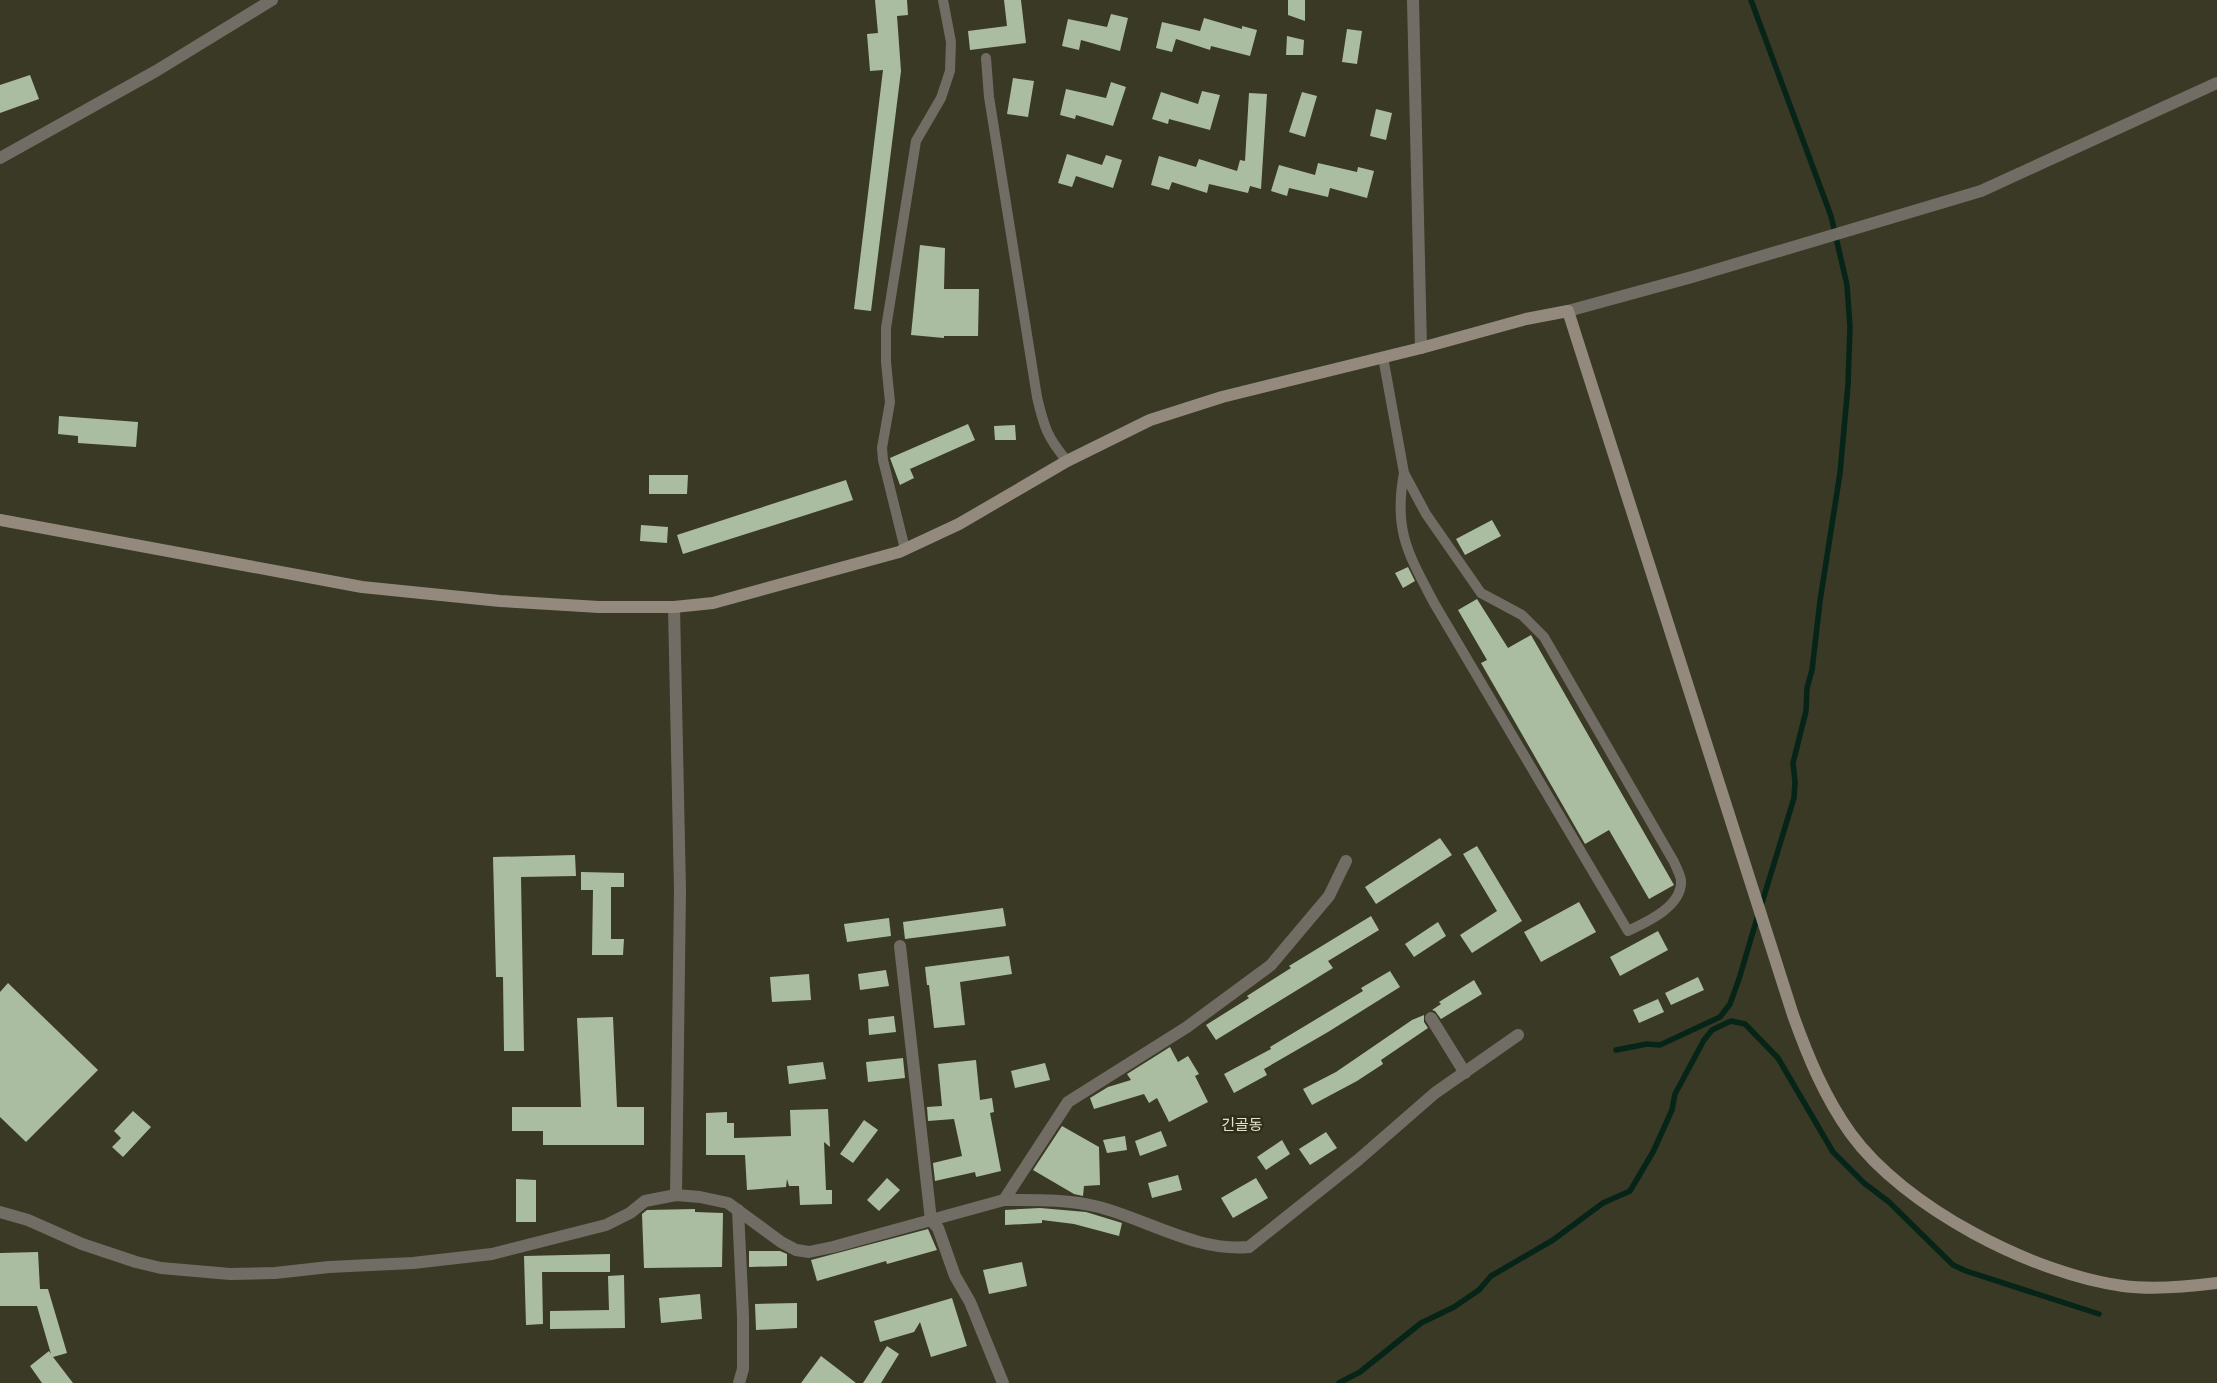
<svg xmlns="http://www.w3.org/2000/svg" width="2217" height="1383" font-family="'Noto Serif','Noto Sans KR',serif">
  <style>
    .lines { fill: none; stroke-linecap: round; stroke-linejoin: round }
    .stream { stroke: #062417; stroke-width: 5.5 }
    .building { fill: #abbda1 }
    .lane { stroke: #726d64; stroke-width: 10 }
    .street { stroke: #726d64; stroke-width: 12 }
    .secondary { stroke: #938a7d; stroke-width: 12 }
    .labels { text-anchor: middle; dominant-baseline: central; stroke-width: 5; stroke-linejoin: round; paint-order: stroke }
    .quarter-label { font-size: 15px; fill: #e5e5cd; stroke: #2f2f1b }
  </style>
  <rect width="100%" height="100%" fill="#393925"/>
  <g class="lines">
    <g class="stream">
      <path d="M1751 0 1831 216 1847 285 1850 327 1848 385 1840 473 1820 601 1812 670 1807 688 1806 711 1793 763 1795 782 1794 798 1761 906"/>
      <path d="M1616 1050 1647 1044 1660 1045 1720 1017 1730 1004 1739 979 1758 915"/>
      <path d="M1339 1383 1360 1372 1421 1323 1454 1307 1479 1290 1491 1276 1553 1240 1603 1203 1630 1191 1653 1152 1672 1110 1675 1094 1704 1040 1712 1030 1731 1021 1745 1024 1778 1058 1833 1152 1864 1183 1889 1202 1953 1265 1966 1271 2099 1314"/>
    </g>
  </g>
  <g class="building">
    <path d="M875 0H907L908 15 897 16 901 71 871 311 854 309 883 70 870 71 867 34 878 33Z"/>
    <path d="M1004 0H1021L1026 43 970 50 968 31 1007 26Z"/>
    <path d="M1288 0H1305V21L1288 15Z"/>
    <path d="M1111 14 1128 18 1120 51 1081 40 1079 50 1062 46 1068 19 1107 27Z"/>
    <path d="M1204 18 1242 29V26L1257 30 1250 56 1211 46 1210 50 1176 39 1172 52 1156 48 1162 22 1200 31Z"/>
    <path d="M1347 29 1362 31 1357 64 1342 62Z"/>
    <path d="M1287 36 1304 40 1303 55H1286Z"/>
    <path d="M30 75 39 99 0 113V85Z"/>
    <path d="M1013 78 1034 81 1028 117 1007 114Z"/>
    <path d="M1111 82 1126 87 1113 126 1076 115 1075 119 1060 115 1066 89 1106 98Z"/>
    <path d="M1202 91 1220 95 1210 130 1169 119 1168 124 1152 119 1161 92 1198 104Z"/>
    <path d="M1302 92 1317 96 1305 137 1289 132Z"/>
    <path d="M1249 93 1267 94 1261 189 1250 186 1248 193 1209 184 1207 193 1172 182 1169 190 1151 185 1159 156 1196 167 1199 159 1237 171 1240 160 1245 161Z"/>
    <path d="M1376 109 1392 113 1386 140 1370 136Z"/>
    <path d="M1067 154 1102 165 1106 155 1122 160 1113 188 1076 176 1072 187 1058 183Z"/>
    <path d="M1318 163 1357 172 1358 167 1374 171 1367 198 1330 188 1328 197 1289 188 1287 196 1271 191 1279 165 1315 175Z"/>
    <path d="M920 245 945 248 944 289H979L978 336H944V338L911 335Z"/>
    <path d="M59 416 138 422 136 447 78 443V436L58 434Z"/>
    <path d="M968 424 975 440 910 469 914 478 900 485 890 458Z"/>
    <path d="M1015 425 1016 440H995L994 426Z"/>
    <path d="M649 475H688L687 494H649Z"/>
    <path d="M846 480 853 500 683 554 677 535Z"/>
    <path d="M1492 520 1501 536 1465 555 1456 539Z"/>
    <path d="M641 525 668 527 667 543 640 541Z"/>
    <path d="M1408 567 1415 581 1403 588 1395 573Z"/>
    <path d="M1477 599 1508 648 1531 635 1674 885 1649 899 1609 830 1585 844 1481 663 1487 660 1458 610Z"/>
    <path d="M1440 838 1452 855 1376 904 1365 887Z"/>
    <path d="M1477 846 1522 921 1472 953 1460 935 1497 911 1463 854Z"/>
    <path d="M575 855 576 876 521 877 524 1051H504L503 977H496L493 857Z"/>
    <path d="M581 872 624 873V887H611V939H624L623 955H592L593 890H581Z"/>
    <path d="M1579 902 1596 932 1541 962 1524 932Z"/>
    <path d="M1003 908 1006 926 905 939 903 922Z"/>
    <path d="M1371 916 1379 930 1328 961 1333 968 1216 1040 1206 1025 1249 998 1247 996 1291 968 1289 966Z"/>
    <path d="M889 918 891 936 847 942 844 924Z"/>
    <path d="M1438 922 1446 936 1414 957 1405 944Z"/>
    <path d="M1658 931 1668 950 1620 976 1610 957Z"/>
    <path d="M1009 956 1012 974 960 982 965 1025 934 1028 929 985H927L925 967Z"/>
    <path d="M886 970 889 986 860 990 858 974Z"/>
    <path d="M1390 971 1400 987 1328 1032 1264 1069 1267 1075 1234 1093 1224 1074 1271 1049 1270 1047 1363 991 1361 988Z"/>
    <path d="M809 974 811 1000 772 1002 770 977Z"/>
    <path d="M1698 977 1704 990 1671 1005 1665 993Z"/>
    <path d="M1474 980 1482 994 1441 1019 1435 1011 1432 1010 1441 1004 1439 1002Z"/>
    <path d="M8 983 98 1070 26 1142 0 1117V992Z"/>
    <path d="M1658 999 1664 1012 1639 1023 1633 1010Z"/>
    <path d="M1424 1015V1022L1428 1028 1381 1060 1383 1064 1357 1081 1312 1105 1303 1089 1336 1072 1412 1020Z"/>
    <path d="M894 1016 896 1032 869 1035 868 1019Z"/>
    <path d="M613 1017 617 1107H644V1145H543V1131H512V1107H581L577 1018Z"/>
    <path d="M1170 1047 1178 1062 1188 1056 1199 1074 1195 1076 1208 1102 1169 1122 1157 1098 1149 1103 1144 1094 1094 1109 1090 1098 1108 1087 1131 1080 1127 1074Z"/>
    <path d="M903 1058 905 1078 868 1082 866 1062Z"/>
    <path d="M976 1060 980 1100 992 1098 994 1112 990 1113 1001 1171 976 1177 975 1172 935 1181 933 1163 962 1156 954 1119 928 1121 927 1107 942 1106 938 1064Z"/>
    <path d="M823 1062 826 1079 789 1084 787 1066Z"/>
    <path d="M1045 1063 1050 1080 1015 1088 1011 1071Z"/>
    <path d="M828 1109 830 1147 824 1142 826 1190H832V1204L800 1205 799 1186H789L787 1179 786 1187 747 1190 745 1155H706V1113L727 1112V1123H734V1138L791 1136 790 1110Z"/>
    <path d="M133 1111 151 1127 123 1157 112 1147 121 1138 114 1131Z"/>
    <path d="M864 1120 878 1130 853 1163 840 1154Z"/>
    <path d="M1062 1126 1099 1147 1100 1185 1084 1186 1083 1196 1074 1194 1033 1170Z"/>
    <path d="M1161 1131 1167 1146 1140 1156 1135 1141Z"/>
    <path d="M1326 1132 1337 1148 1310 1165 1299 1149Z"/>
    <path d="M1125 1136 1127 1150 1107 1153 1103 1140Z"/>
    <path d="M1282 1140 1290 1154 1266 1170 1257 1157Z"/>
    <path d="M1178 1175 1182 1190 1152 1198 1148 1183Z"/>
    <path d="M887 1178 900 1190 879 1211 867 1200Z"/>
    <path d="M1256 1178 1268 1198 1233 1218 1221 1198Z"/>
    <path d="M516 1179 536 1180V1222H516Z"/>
    <path d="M1040 1208 1086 1212 1122 1223 1119 1236 1074 1224 1042 1220V1223L1005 1225V1210Z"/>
    <path d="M695 1209V1212L723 1213 722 1267 644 1268 642 1214 647 1210Z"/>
    <path d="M928 1229 937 1250 887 1264 886 1261 817 1281 811 1260Z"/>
    <path d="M749 1251H780L787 1254V1266L749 1267Z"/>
    <path d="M38 1252 40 1289H48L67 1353 53 1357 73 1383H42L30 1366 49 1351 51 1354 37 1306H0V1253Z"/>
    <path d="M610 1254V1272H542L543 1324 526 1325 524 1256Z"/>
    <path d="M1022 1262 1027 1286 989 1294 983 1270Z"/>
    <path d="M624 1275 625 1328 550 1329V1311L609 1310 608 1276Z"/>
    <path d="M700 1294 702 1319 661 1323 659 1298Z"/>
    <path d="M952 1298 967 1346 931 1357 920 1322 914 1332 880 1342 874 1321Z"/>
    <path d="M797 1303V1328L756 1330 755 1304Z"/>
    <path d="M887 1346 899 1354 881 1383H863Z"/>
    <path d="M821 1356 838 1369 856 1383H801Z"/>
  </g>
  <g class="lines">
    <g class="lane">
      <path d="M986 58 989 97 1037 397C1044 427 1047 437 1067 461"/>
      <path d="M1383 357 1404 473 1426 514 1481 593 1522 615 1544 637 1674 862C1676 867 1680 874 1681 880 1683 906 1647 922 1628 931L1434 603C1409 555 1393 531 1404 473"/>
      <path d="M905 549 883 460 882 448 890 402 886 362V328L916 141 941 98 950 71 951 42 943 0"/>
    </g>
    <g class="street">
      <path d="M1413 0 1421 348"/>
      <path d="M0 158 156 71 272 0"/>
      <path d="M1568 311 1692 277 1981 191 2217 83"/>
      <path d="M674 607 680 890 676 1195"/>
      <path d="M900 946 931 1220 938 1228 955 1276 970 1302 1003 1383"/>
      <path d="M1431 1018 1465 1073"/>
      <path d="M1004 1200C1035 1200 1068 1199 1099 1207 1148 1220 1197 1252 1249 1247L1358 1160 1435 1093 1518 1035"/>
      <path d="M738 1210 743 1316V1369L739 1383"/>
      <path d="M0 1212 28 1220 82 1244 136 1262 161 1268 230 1274 275 1273 329 1267 413 1263 492 1254 606 1225 630 1213 645 1201 676 1195 700 1197 728 1203 781 1242 796 1250 809 1252 833 1247 1004 1200 1068 1102 1187 1027 1271 965 1329 896 1346 861"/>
    </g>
    <path class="secondary" d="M0 520 362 587 500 601 599 607H674L713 603 899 552 959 524 1067 461 1150 420 1222 397 1421 348 1526 319 1568 311 1793 1015C1808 1057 1825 1098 1851 1134 1904 1207 2033 1274 2123 1286 2154 1290 2186 1287 2217 1283"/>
  </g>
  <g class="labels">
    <g class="quarter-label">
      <text x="1242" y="1124">긴골동</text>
    </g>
  </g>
</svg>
